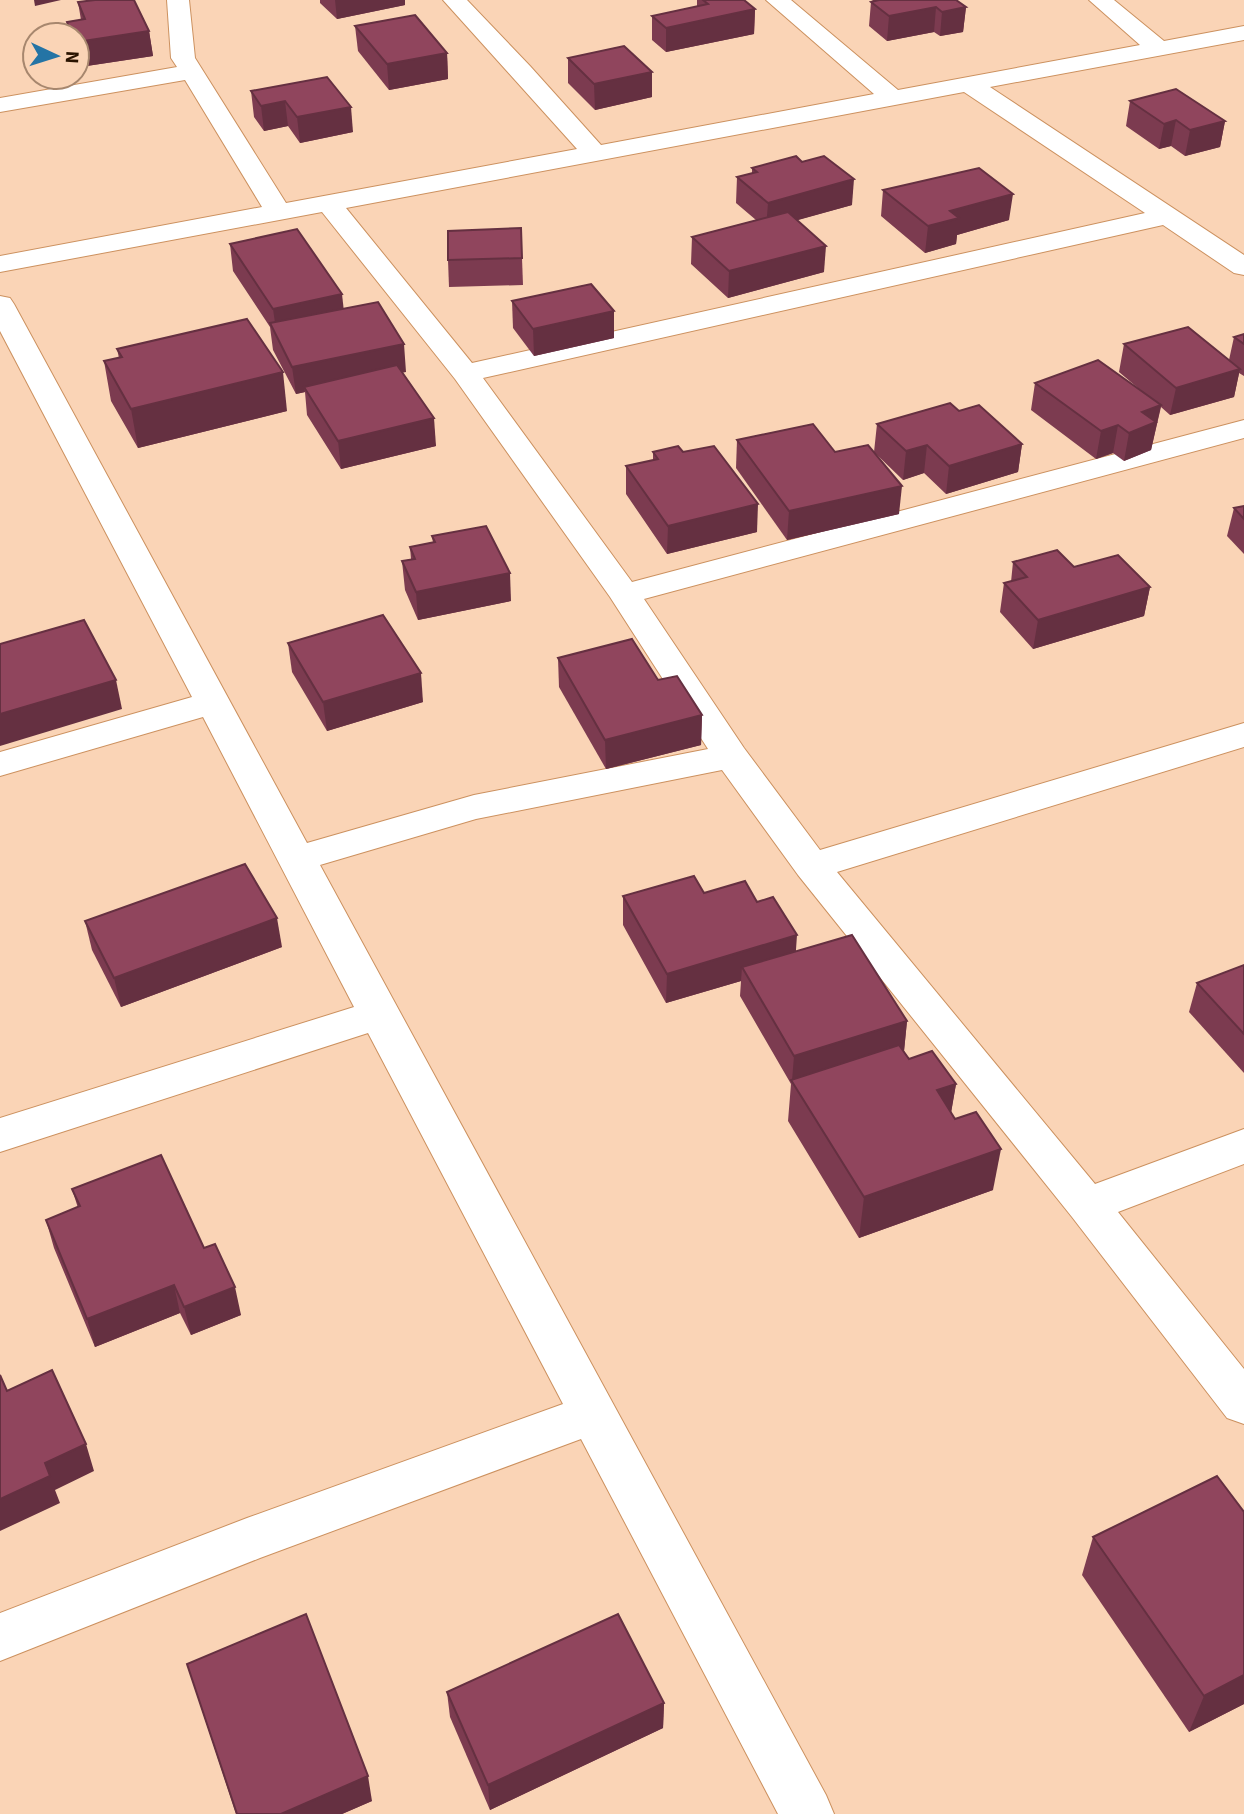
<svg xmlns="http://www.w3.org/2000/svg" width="1244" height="1814" font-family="'Source Sans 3',sans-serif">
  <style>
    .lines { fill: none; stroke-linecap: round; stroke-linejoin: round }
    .street-casing { stroke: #cc915f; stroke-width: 2 }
    .street { fill: #fff; fill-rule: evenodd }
    .wall { fill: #7c3b50 }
    .shaded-wall { fill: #653041 }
    .building { fill: #90455d; stroke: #653041; stroke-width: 2 }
  </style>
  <rect width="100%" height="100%" fill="#fad4b6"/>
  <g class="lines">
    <g class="street-casing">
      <path id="street" d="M167 0H189L195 58 286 203 577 149 443 0H467L530 66 601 145 874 94 766 0H791L898 90 1140 45 1089 0H1114L1164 41 1244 26V40L990 87 1244 255V275L1234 273 1163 225 483 378 632 582 1244 420V438L644 599 744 748 820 850 1244 723V747L837 872 1095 1184 1244 1129V1164L1118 1212 1244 1369V1424L1227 1418 1072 1217 798 875 722 770 476 819 320 865 826 1795 834 1814H778L581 1439 260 1558 0 1661V1613L247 1518 563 1404 368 1033 0 1152V1118L354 1007 203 717 0 776V752L192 697 0 331V296L10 298 14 304 307 843 474 795 708 749 610 597 455 379 322 212 0 272V256L262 207 185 80 0 112V98L177 67 171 58ZM964 92 1145 213 472 363 346 208Z"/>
    </g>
    <use href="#street" class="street"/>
  </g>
  <g class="wall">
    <path d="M320 0H405V5L337 19 320 3Z"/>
    <path d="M697 0H744L755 9 754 34 666 52 652 40V16L697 7Z"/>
    <path d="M873 0H956L966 7 963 32 940 36 934 32 887 41 869 26 871 2Z"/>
    <path d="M78 2 149 31 153 56 80 67 77 60V35H69L67 22 81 20Z"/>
    <path d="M355 26 447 53 448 79 389 90 358 51Z"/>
    <path d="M568 58 652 72V97L595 110 568 83Z"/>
    <path d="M327 77 353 132 300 143 288 126 264 131 254 117 251 91Z"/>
    <path d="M1130 101 1225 121 1220 147 1185 156 1171 146 1159 149 1126 126Z"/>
    <path d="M752 168 852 205 797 220 824 272 728 298 691 264 692 237 756 220 736 203 737 177 752 173Z"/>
    <path d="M883 190 1009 220 957 235 956 244 925 253 881 216Z"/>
    <path d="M230 244 344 309 406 372H402L436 446 341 469 307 415 305 392 296 394 273 350 270 327 233 271Z"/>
    <path d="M522 258 523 285 449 287 448 260Z"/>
    <path d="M512 301 614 311V338L534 356 513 328Z"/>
    <path d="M1244 334V376L1239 373 1234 397 1170 415 1161 407 1151 450 1124 461 1113 453 1096 459 1031 410 1035 383 1144 393 1119 372 1124 344 1229 360 1234 337Z"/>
    <path d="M117 349 287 411 138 448 111 401 104 361 119 358Z"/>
    <path d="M959 411 1022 444 1018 472 946 494 924 473 903 480 874 452 877 424Z"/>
    <path d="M737 440 835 452 899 514 787 540 736 468Z"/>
    <path d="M653 452H683L757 532 667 554 626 494V466L653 460Z"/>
    <path d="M1244 506V554L1227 536 1234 508Z"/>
    <path d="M432 536 511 601 418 620 405 590 402 561 411 559 410 547 433 543Z"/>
    <path d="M1013 562 1074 567 1150 587 1144 616 1033 649 1000 612 1004 583 1011 582Z"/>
    <path d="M288 643 423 702 327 731 292 672Z"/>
    <path d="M558 658 658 680 702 715 701 745 606 769 559 687Z"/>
    <path d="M704 893 757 902 796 951 907 1021 904 1051 909 1059 956 1084 951 1112 993 1190 859 1238 788 1121 791 1084 740 996 741 981 666 1003 623 925V896Z"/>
    <path d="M85 921 282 947 121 1007 92 950Z"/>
    <path d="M1244 965V1073L1189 1012 1197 983Z"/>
    <path d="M72 1189 204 1248 241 1315 191 1335 180 1313 95 1347 54 1248 46 1220 78 1208Z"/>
    <path d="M1244 1512V1704L1189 1732 1082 1575 1093 1537Z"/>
    <path d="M187 1664 372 1801 342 1814H236Z"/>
    <path d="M447 1692 664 1703 663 1728 490 1810 450 1717Z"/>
  </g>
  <g class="shaded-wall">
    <path d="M34 0H61L35 6Z"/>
    <path d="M335 0H405V5L337 19Z"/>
    <path d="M936 7 934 32 887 41 889 16Z"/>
    <path d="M966 7 963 32 940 36 942 12Z"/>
    <path d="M755 9 754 34 666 52V28Z"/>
    <path d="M149 31 153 56 80 67 77 51V42Z"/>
    <path d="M447 53 448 79 389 90 387 64Z"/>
    <path d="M652 72V97L595 110 594 84Z"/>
    <path d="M285 101 288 126 264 131 261 106Z"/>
    <path d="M351 107 353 132 300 143 297 117Z"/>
    <path d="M1176 120 1171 146 1159 149 1164 124Z"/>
    <path d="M1225 121 1220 147 1185 156 1190 130Z"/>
    <path d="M854 179 852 205 766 229 768 203Z"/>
    <path d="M1013 194 1009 220 957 235 956 244 925 253 928 226 950 211Z"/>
    <path d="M826 246 824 272 728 298 729 271Z"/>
    <path d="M342 294 345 321 277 337 273 309Z"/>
    <path d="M614 311V338L534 356 533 329Z"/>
    <path d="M404 344 406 372 307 392 304 387 305 392 296 394 292 367Z"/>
    <path d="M1240 369 1234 397 1170 415 1176 388Z"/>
    <path d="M283 372 287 411 138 448 131 409Z"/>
    <path d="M1161 405 1151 450 1124 461 1129 433 1142 412Z"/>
    <path d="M434 418 436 446 341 469 338 441Z"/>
    <path d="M1118 425 1113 453 1096 459 1101 431Z"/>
    <path d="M1022 444 1018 472 946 494 949 466Z"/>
    <path d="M927 445 924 473 903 480 906 451Z"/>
    <path d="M902 486 899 514 787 540 789 511Z"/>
    <path d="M758 504 757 532 667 554 668 526Z"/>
    <path d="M510 573 511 601 418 620 416 592Z"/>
    <path d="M1150 587 1144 616 1033 649 1038 620Z"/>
    <path d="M421 673 423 702 327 731 323 702Z"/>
    <path d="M116 680 122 709 0 746V714Z"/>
    <path d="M702 715 701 745 606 769 605 740Z"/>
    <path d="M277 918 282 947 121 1007 114 978Z"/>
    <path d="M797 935 795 964 742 967 741 981 666 1003 667 974Z"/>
    <path d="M907 1021 904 1051 792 1081 794 1056Z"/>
    <path d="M956 1084 949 1125 937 1090Z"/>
    <path d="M1001 1149 993 1190 859 1238 864 1197Z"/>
    <path d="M174 1285 180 1313 95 1347 87 1319Z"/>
    <path d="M235 1287 241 1315 191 1335 184 1307Z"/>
    <path d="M86 1444 94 1471 55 1490 60 1503 0 1531V1499L45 1463Z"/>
    <path d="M1244 1675V1704L1189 1732 1204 1696Z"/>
    <path d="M664 1703 663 1728 490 1810 488 1785Z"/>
    <path d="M368 1776 372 1801 342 1814H281Z"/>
  </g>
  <g class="building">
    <path d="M95 0H134L149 31 77 42V35H72L67 22 85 19 78 2Z"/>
    <path d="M703 0H744L755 9 666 28 652 16 708 4Z"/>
    <path d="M879 0H956L966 7 942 12 936 7 889 16 871 2Z"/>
    <path d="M415 15 447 53 387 64 355 26Z"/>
    <path d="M624 46 652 72 594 84 568 58Z"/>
    <path d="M327 77 351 107 297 117 285 101 261 106 251 91Z"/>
    <path d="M1176 89 1225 121 1190 130 1176 120 1164 124 1130 101Z"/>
    <path d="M796 156 802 162 824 156 854 179 768 203 737 177 757 172 752 168Z"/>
    <path d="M979 168 1013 194 950 211 959 218 928 226 883 190Z"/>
    <path d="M788 212 826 246 729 271 692 237Z"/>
    <path d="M521 228 522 258 448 260V231Z"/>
    <path d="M297 229 342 294 273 309 230 244Z"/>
    <path d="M591 284 614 311 533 329 512 301Z"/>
    <path d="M378 302 404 344 292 367 270 323Z"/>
    <path d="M247 319 283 372 131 409 104 361 122 357 117 349Z"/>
    <path d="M1188 327 1240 369 1176 388 1124 344Z"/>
    <path d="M1244 334V344L1234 337Z"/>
    <path d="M1098 360 1161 405 1142 412 1156 422 1129 433 1118 425 1101 431 1035 383Z"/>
    <path d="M397 365 434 418 338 441 304 387Z"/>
    <path d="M950 403 959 411 979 405 1022 444 949 466 927 445 906 451 877 424Z"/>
    <path d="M813 424 835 452 868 445 902 486 789 511 737 440Z"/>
    <path d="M678 446 683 452 714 446 758 504 668 526 626 466 658 459 653 452Z"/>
    <path d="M1244 506V519L1234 508Z"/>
    <path d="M486 526 510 573 416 592 402 561 415 559 410 547 435 542 432 536Z"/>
    <path d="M1057 550 1074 567 1118 555 1150 587 1038 620 1004 583 1027 577 1013 562Z"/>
    <path d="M383 615 421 673 323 702 288 643Z"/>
    <path d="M84 620 116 680 0 714V644Z"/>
    <path d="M632 639 658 680 677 676 702 715 605 740 558 658Z"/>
    <path d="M245 864 277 918 114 978 85 921Z"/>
    <path d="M694 876 704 893 745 881 757 902 773 897 797 935 667 974 623 896Z"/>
    <path d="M852 935 907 1021 794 1056 742 967Z"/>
    <path d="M1244 965V1034L1197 983Z"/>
    <path d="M899 1045 909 1059 932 1051 956 1084 937 1090 955 1119 976 1112 1001 1149 864 1197 791 1080Z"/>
    <path d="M161 1155 204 1248 215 1244 235 1287 184 1307 174 1285 87 1319 46 1220 80 1206 72 1189Z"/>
    <path d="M52 1370 86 1444 45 1463 50 1476 0 1499V1375L7 1391Z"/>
    <path d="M1217 1476 1244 1512V1675L1204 1696 1093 1537Z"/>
    <path d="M306 1614 368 1776 281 1814H237L187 1664Z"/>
    <path d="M618 1614 664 1703 488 1785 447 1692Z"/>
  </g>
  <g transform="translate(56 56) rotate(94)"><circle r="33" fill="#fad4b6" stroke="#a7876e" stroke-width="2"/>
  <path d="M0-5L12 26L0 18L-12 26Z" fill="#2474a5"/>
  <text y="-10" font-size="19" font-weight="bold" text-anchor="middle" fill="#2a1401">N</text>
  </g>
</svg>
